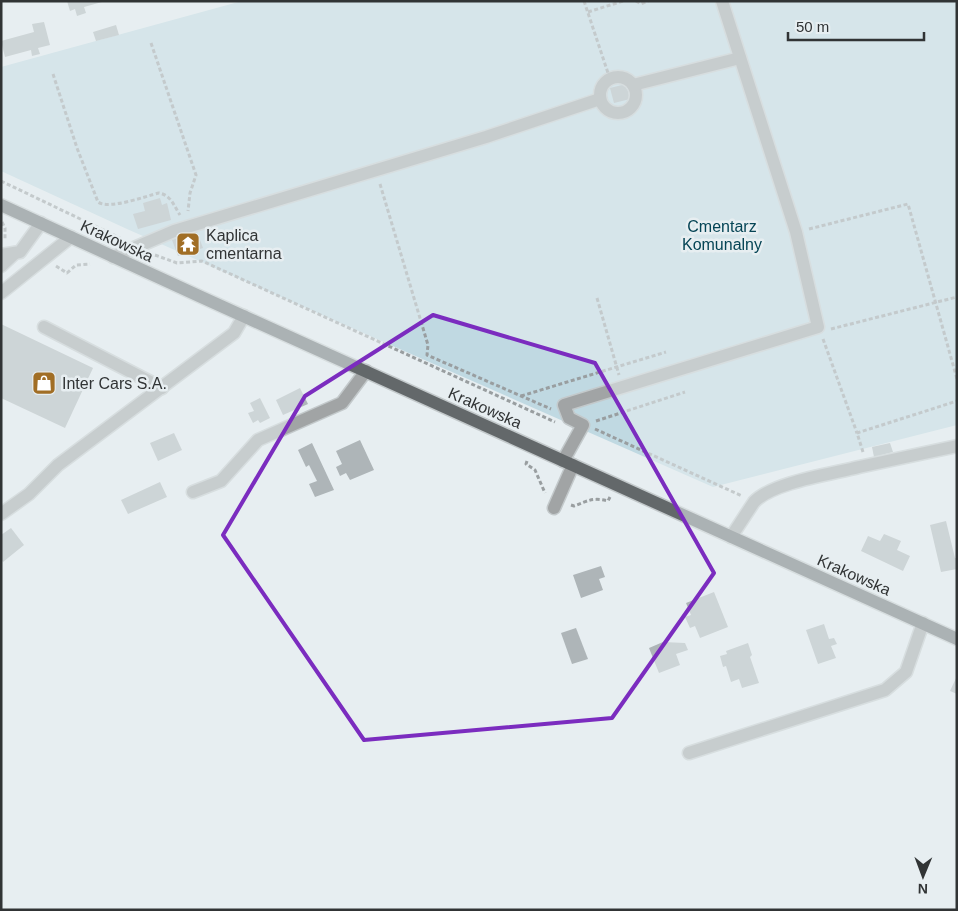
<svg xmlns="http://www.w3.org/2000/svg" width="958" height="911" font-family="Helvetica,sans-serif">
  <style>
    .green { fill: #c0d9e2 }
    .building { fill: #aeb5b8 }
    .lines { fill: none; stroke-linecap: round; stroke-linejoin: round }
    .minor-casing { stroke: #c3c9cb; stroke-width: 15 }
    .major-casing { stroke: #c3c9cb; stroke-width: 15 }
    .path { stroke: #999ea0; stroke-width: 3; stroke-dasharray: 4 2.5; stroke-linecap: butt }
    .minor { stroke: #a1a4a5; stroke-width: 12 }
    .major { stroke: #63686a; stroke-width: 12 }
    .marked { fill: none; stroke: #7b2cbf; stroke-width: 4; stroke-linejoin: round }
    .labels { text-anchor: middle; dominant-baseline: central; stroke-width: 5; stroke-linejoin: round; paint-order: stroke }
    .park-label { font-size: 16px; fill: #054455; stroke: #e7eef1 }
    .poi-label { font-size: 16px; fill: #313435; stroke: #e7eef1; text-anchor: start }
    .street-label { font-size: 16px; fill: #313435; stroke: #e7eef1 }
  </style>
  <rect width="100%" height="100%" fill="#e7eef1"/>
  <path class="green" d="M242 1H957V425L713 487 127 229 1 171V67Z"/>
  <g class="building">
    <path d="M67 1H102V2L84 7 86 13 77 16 75 9 70 11Z"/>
    <path d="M44 22 50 45 38 48 40 54 32 56 31 50 5 57 1 41 34 32 32 24Z"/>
    <path d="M116 25 119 35 96 41 93 32Z"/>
    <path d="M626 84 630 99 614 103 610 88Z"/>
    <path d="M160 198 162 205 167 203 171 220 138 229 133 214 145 211 143 203Z"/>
    <path d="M197 232 203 248 178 256 172 240Z"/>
    <path d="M1 324 93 368 65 428 1 398Z"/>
    <path d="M300 388 308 404 283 415 276 400Z"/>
    <path d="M260 398 270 418 260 423 258 420 253 423 248 413 254 411 250 403Z"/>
    <path d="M174 433 182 450 158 461 150 443Z"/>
    <path d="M360 440 374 470 350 480 346 473 340 476 336 467 342 464 336 451Z"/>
    <path d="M312 443 334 490 315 497 309 484 317 481 309 465 306 467 298 450Z"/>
    <path d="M890 443 893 452 874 457 872 447Z"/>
    <path d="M160 482 167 497 128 514 121 500Z"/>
    <path d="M946 521 955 558H957V569L941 572 930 525Z"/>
    <path d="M11 528 24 545 3 562 1 559V535Z"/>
    <path d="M884 534 901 541 897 550 910 556 903 571 861 551 868 536 880 541Z"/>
    <path d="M601 566 605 577 599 579 603 590 581 598 573 575Z"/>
    <path d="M714 592 728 627 700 638 695 626 690 628 685 617 691 615 686 603Z"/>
    <path d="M824 624 829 639 834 638 837 644 831 646 836 658 818 664 806 630Z"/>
    <path d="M576 628 588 659 572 664 561 633Z"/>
    <path d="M663 642 685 643 688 650 676 654 680 665 659 673 649 648Z"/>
    <path d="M748 643 752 655 750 657 759 683 742 688 739 679 731 682 726 666 723 667 720 656 727 654 726 651Z"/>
    <path d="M957 676V694L950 691Z"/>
  </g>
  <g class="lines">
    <g class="minor-casing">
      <g id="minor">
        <circle cx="618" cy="95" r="18"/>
        <path d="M633 85 740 58"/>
        <path d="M1 255 20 252 41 223"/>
        <path d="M113 257 174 231 486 137 600 99"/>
        <path d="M1 266 15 253"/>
        <path d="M1 293 71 237"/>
        <path d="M44 327 162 388"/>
        <path d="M563 461 583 425 569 418 564 405 818 327 796 232 722 1"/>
        <path d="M193 492 221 481 258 440 342 403 366 371"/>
        <path d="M554 508 573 465"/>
        <path d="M1 514 29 494 58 465 234 333 244 316"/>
        <path d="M731 537 754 502C773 482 832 474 859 467 892 460 924 453 957 446"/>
        <path d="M689 753 885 690 906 672 923 623"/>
      </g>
    </g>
    <g class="major-casing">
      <path id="major" d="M1 205 199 296 957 639"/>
    </g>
    <g class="path">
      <path d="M584 1 610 79"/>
      <path d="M636 1 641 4 648 1"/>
      <path d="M588 12 623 1"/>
      <path d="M151 43 196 175 190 193 188 211"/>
      <path d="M53 74 77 148 98 202C109 210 146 196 159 193 171 195 174 206 180 215"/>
      <path d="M1 181 120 238"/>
      <path d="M380 184 428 345 427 355 551 409"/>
      <path d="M2 222 5 228V240"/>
      <path d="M809 229 908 204 957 379"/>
      <path d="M155 255 177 263 202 261 555 422"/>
      <path d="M56 266 67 273 76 265 90 264"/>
      <path d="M597 298 619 375"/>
      <path d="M831 329 957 297"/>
      <path d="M823 339 857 433"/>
      <path d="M521 396 666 352"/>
      <path d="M596 421 685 392"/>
      <path d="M595 429 742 496"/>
      <path d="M863 452 857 433 957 401"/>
      <path d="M527 461 526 464 535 470 545 493"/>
      <path d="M571 505 574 506C588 501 592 497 608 501L610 497"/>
    </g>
    <use href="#minor" class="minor"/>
    <use href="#major" class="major"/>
  </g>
  <path d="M0 0H958V911H0ZM433 315 595 363 714 573 612 718 364 740 223 535 305 396Z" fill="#e7eef1" fill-opacity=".55" fill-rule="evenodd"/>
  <path class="marked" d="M433 315 595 363 714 573 612 718 364 740 223 535 305 396Z"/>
  <defs>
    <g id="temple-square" transform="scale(1.25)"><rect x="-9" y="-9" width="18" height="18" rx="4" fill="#a16e25" stroke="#e7eef1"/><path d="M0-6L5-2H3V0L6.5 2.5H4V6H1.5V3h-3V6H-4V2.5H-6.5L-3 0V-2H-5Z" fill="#fff"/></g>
    <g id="shop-square" transform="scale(1.25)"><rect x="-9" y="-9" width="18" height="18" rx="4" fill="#a16e25" stroke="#e7eef1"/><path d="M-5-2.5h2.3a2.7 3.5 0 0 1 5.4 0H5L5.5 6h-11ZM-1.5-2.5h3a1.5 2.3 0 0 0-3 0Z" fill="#fff"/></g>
  </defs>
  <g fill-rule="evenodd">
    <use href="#temple-square" x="188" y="244"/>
    <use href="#shop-square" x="44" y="383"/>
  </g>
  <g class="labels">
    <g class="park-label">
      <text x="722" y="226">Cmentarz<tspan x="722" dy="18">Komunalny</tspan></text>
    </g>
    <g class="poi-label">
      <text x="206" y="235">Kaplica<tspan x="206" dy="18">cmentarna</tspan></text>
      <text x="62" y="383">Inter Cars S.A.</text>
    </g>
    <g class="street-label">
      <text transform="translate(117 241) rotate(25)">Krakowska</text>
      <text transform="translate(485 408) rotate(24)">Krakowska</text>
      <text transform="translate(854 575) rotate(24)">Krakowska</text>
    </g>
  </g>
  <rect width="958" height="911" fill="none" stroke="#313435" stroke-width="5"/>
  <g transform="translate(923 876) rotate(181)" stroke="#e7eef1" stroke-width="4" paint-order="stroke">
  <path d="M0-4L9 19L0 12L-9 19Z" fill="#313435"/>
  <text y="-8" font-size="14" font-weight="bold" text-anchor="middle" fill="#313435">N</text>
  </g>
  <path d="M788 32v8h136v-8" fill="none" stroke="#313435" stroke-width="2.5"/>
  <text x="796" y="32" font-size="15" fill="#313435" stroke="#e7eef1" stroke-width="4" paint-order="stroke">50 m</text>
</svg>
